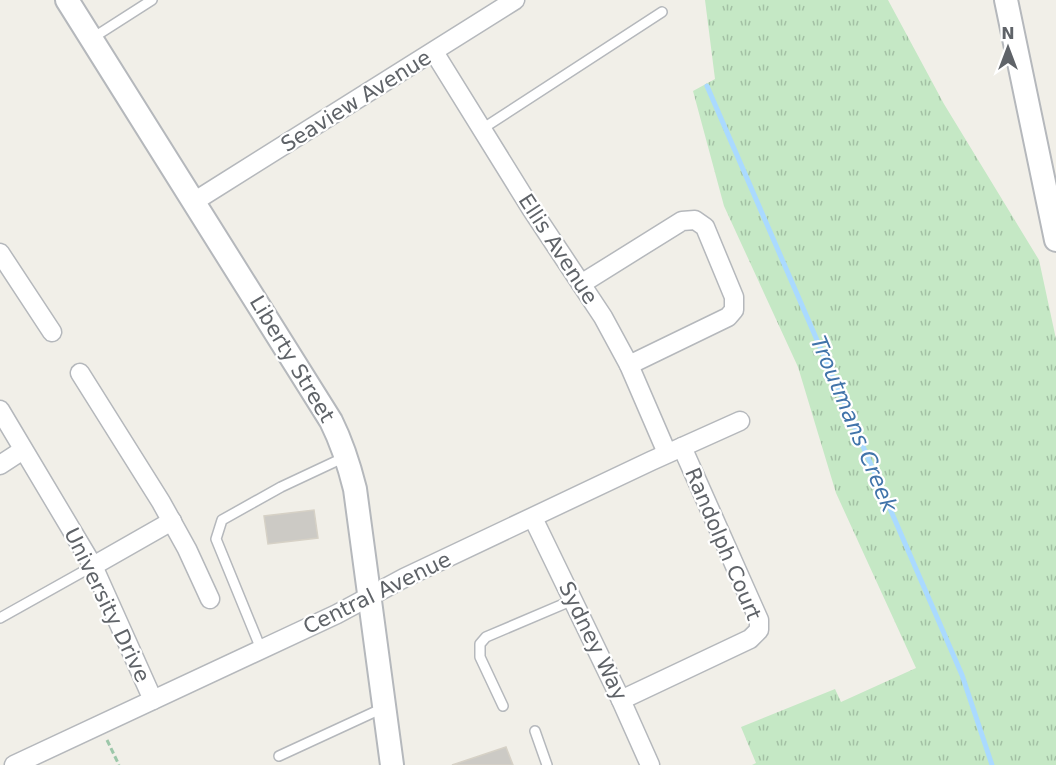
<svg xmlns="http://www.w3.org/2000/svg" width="1056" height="765" font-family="'DejaVu Sans',sans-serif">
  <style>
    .grass { fill: url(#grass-tufts) }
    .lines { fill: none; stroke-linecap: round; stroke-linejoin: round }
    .stream { stroke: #aadaff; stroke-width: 5 }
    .building { fill: #cccac5; stroke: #d6d1c6; stroke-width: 1.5 }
    .service-casing { stroke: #b5b8bc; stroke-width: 12 }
    .minor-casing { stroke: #b5b8bc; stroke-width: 21 }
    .tertiary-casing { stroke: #b5b8bc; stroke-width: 26 }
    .path { stroke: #9cc7a9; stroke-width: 3; stroke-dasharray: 6 3; stroke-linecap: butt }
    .service { stroke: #fff; stroke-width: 9 }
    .minor { stroke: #fff; stroke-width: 18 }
    .tertiary { stroke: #fff; stroke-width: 22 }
    .labels { text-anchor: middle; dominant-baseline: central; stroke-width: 4.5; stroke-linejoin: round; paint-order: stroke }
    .street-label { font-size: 21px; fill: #5f6368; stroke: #fff }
    .water-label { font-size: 22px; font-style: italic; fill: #4174aa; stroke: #fff }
  </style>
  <defs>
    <pattern id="grass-tufts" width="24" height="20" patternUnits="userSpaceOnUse" patternTransform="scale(1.5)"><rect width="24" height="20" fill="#c5e8c5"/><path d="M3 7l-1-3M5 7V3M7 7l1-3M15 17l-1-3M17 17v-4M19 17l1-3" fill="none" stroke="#a3c0a4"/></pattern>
  </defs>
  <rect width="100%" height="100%" fill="#f1efe8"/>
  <path class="grass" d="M705 0H888L944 104 1039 260 1056 339V765H752L756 763 741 727 835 689 841 702 916 668 836 493 798 367 724 206 693 91 715 79Z"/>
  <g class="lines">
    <path class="stream" d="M707 86 962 675 992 765"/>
  </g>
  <g class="building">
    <path d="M314 510 318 538 268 544 264 516Z"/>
    <path d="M506 747 513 765H452Z"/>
  </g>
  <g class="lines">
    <g class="service-casing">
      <g id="service">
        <path d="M91 39 152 0"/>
        <path d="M482 129 662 12"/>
        <path d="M0 618 93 566"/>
        <path d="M261 649 216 539 222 520 281 487 345 457"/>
        <path d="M503 706 480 657V644L486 637 573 600"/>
        <path d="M535 731 547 765"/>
        <path d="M279 756 383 708"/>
      </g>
    </g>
    <g class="minor-casing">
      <g id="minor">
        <path d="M434 52 532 210 603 317 629 365 667 453"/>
        <path d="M195 201 515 0"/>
        <path d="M0 253 52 332"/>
        <path d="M581 284 682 221 695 220 705 227 734 297V310L728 317 629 365"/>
        <path d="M80 373 161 502 187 549 210 599"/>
        <path d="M0 410 93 566 153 700"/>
        <path d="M0 465 23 450"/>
        <path d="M533 518 621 700 650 765"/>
        <path d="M93 566 172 521"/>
        <path d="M621 700 750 639 759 630V620L682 447"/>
        <path d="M14 765 337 614 404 578 651 461 740 421"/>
      </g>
    </g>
    <g class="tertiary-casing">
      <g id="tertiary">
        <path d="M67 0 331 421C342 443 349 465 355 489L392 765"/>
        <path d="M1006 0 1056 240"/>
      </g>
    </g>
    <path class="path" d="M107 740 119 765"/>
    <use href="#service" class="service"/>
    <use href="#minor" class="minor"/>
    <use href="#tertiary" class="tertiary"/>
  </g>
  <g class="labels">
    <g class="street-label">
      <text transform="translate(356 101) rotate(-32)">Seaview Avenue</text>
      <text transform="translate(558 249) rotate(57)">Ellis Avenue</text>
      <text transform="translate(292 359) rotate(59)">Liberty Street</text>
      <text transform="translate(723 544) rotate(67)">Randolph Court</text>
      <text transform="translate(377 593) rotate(-26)">Central Avenue</text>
      <text transform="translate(107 605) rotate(64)">University Drive</text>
      <text transform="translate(593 641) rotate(64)">Sydney Way</text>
    </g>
    <g class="water-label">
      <text transform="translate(854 424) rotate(67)">Troutmans Creek</text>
    </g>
  </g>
  <g transform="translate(1008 48)" stroke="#ffffff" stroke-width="4.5" paint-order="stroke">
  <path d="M0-4.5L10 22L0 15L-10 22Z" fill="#5f6368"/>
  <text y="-9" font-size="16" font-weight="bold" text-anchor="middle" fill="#5f6368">N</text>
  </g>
</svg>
